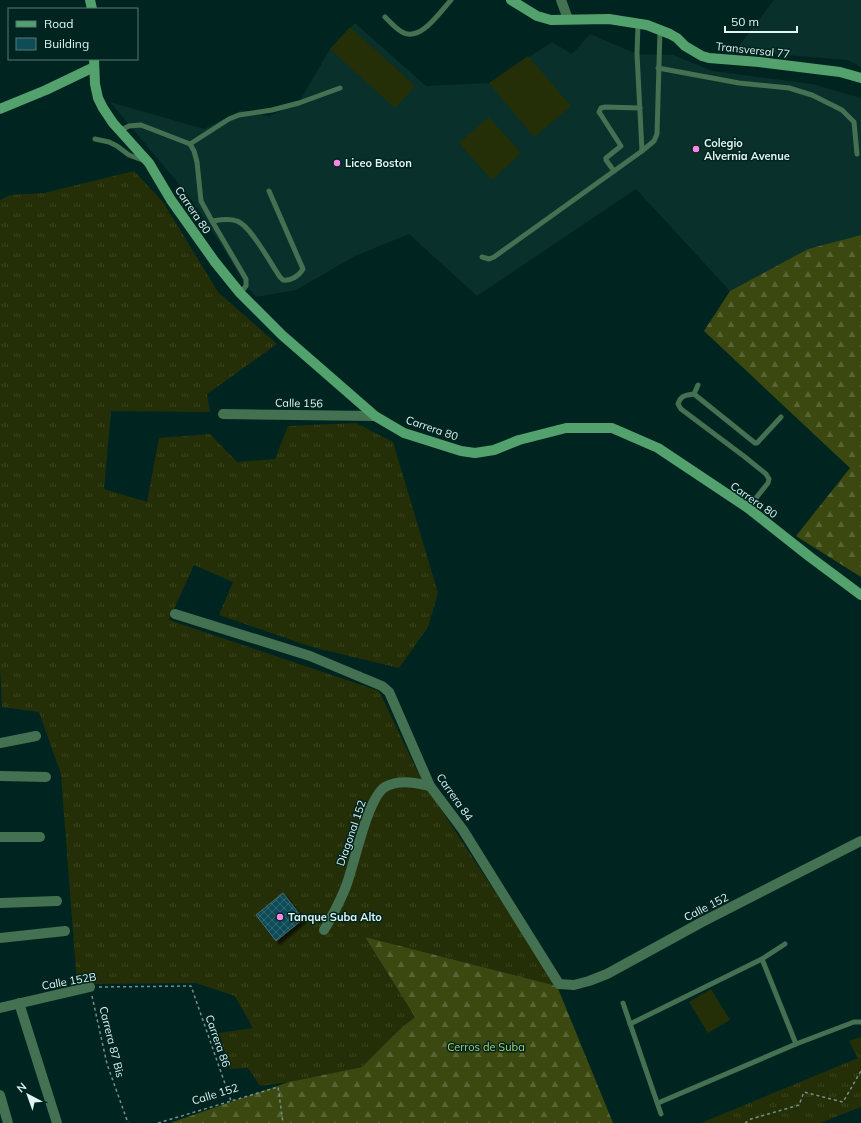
<svg xmlns="http://www.w3.org/2000/svg" width="861" height="1123" font-family="Mulish,sans-serif">
  <style>
    .built { fill: #0a302b }
    .grass { fill: url(#grass-tufts) }
    .forest { fill: url(#forest-firs) }
    .pitch { fill: #252f07 }
    .building { fill: url(#building-cross-hatch); stroke: #446971; filter: url(#shadow) }
    .lines { fill: none; stroke-linecap: round; stroke-linejoin: round }
    .path { stroke: #74908c; stroke-width: 1.5; stroke-dasharray: 3 3; stroke-linecap: butt }
    .lane { stroke: #437151; stroke-width: 5 }
    .street { stroke: #437151; stroke-width: 10 }
    .secondary { stroke: #53a16c; stroke-width: 10 }
    .poi-dot { fill: #f987e8; stroke: #002521; stroke-width: 1.5 }
    .labels { text-anchor: middle; dominant-baseline: central; stroke-width: 3; stroke-linejoin: round; paint-order: stroke }
    .street-label { font-size: 11px; fill: #e0f4f0; stroke: #002521 }
    .poi-label { font-size: 11px; font-weight: bold; fill: #e0f4f0; stroke: #002521; text-anchor: start }
    .park-label { font-size: 11px; fill: #b0cd68; stroke: #002521 }
  </style>
  <defs>
    <pattern id="grass-tufts" width="24" height="20" patternUnits="userSpaceOnUse"><rect width="24" height="20" fill="#252f07"/><path d="M3 7l-1-3M5 7V3M7 7l1-3M15 17l-1-3M17 17v-4M19 17l1-3" fill="none" stroke="#3a441f"/></pattern>
    <pattern id="forest-firs" width="22" height="20" patternUnits="userSpaceOnUse"><rect width="22" height="20" fill="#3b4910"/><path d="M5 1l3.5 6h-7zM16 11l3.5 6h-7z" fill="#576433"/></pattern>
    <pattern id="building-cross-hatch" width="8" height="8" patternUnits="userSpaceOnUse"><rect width="8" height="8" fill="#0e4c57"/><path d="M0 0l8 8M0 8l8-8" fill="none" stroke="#31666f"/></pattern>
    <filter id="shadow"><feDropShadow dx="3.5" dy="3.5" stdDeviation="1" flood-color="#0009"/></filter>
  </defs>
  <rect width="100%" height="100%" fill="#002521"/>
  <g class="built">
    <path d="M774 0H861V67L848 60 735 51Z"/>
    <path d="M355 23 426 86 489 83 552 42 572 54 590 34 637 54 673 55 713 71 812 84 861 98V235L808 249 730 291 636 189 477 296 409 234 355 256 296 290 256 297 246 286 225 251 189 196 110 102 204 129 242 110 269 116 298 104 330 49Z"/>
  </g>
  <g class="grass">
    <path d="M134 171 163 202 218 292 277 344 207 394 210 412 111 411 104 489 147 502 159 438 210 434 237 462 275 459 288 426 356 423 393 442 438 593 428 627 399 668 312 647 219 615 233 582 194 565 169 620 379 691 421 779 557 986 365 937 415 1017 400 1029 362 1067 289 1082 260 1086 248 1068 230 1069 219 1033 253 1028 235 996 196 983 77 984 61 774 39 712 2 707 0 666V200L10 195 44 193Z"/>
    <path d="M861 1037V1107L820 1123H701L858 1058 849 1041Z"/>
  </g>
  <g class="forest">
    <path d="M861 235V577L796 536 850 468 704 331 730 291 808 249Z"/>
    <path d="M365 937 557 986 613 1123H170L289 1082 362 1067 400 1029 415 1017Z"/>
  </g>
  <g class="pitch">
    <path d="M350 27 415 86 395 108 330 49Z"/>
    <path d="M528 56 571 106 534 137 489 83Z"/>
    <path d="M489 117 521 153 492 180 459 143Z"/>
    <path d="M711 989 730 1020 708 1033 689 1002Z"/>
  </g>
  <path class="building" d="M283 893 303 919 276 941 256 915Z"/>
  <g class="lines">
    <g class="path">
      <path d="M99 987 191 986 231 1101"/>
      <path d="M92 996 107 1064 128 1123"/>
      <path d="M158 1123 278 1087 283 1123"/>
      <path d="M745 1123 751 1119 799 1105 804 1092 843 1102 861 1071"/>
    </g>
    <g class="lane">
      <path d="M385 17C390 22 396 29 402 32 420 43 440 12 451 0"/>
      <path d="M638 24 637 54 642 151"/>
      <path d="M658 68 739 83 789 88 812 95 842 110 854 122 857 154"/>
      <path d="M119 131 129 126 141 125 190 144 194 151 197 162 201 201 212 221 246 279V286L240 293"/>
      <path d="M95 139 109 142 117 146 129 155 145 161"/>
      <path d="M190 144 229 119 239 115 272 110 299 103 340 88"/>
      <path d="M614 171 606 160V158L621 146 601 115 599 112 601 108 605 107 640 108"/>
      <path d="M212 221C219 220 229 218 237 221 250 225 271 264 280 277L283 280C291 281 299 276 303 269L269 191"/>
      <path d="M482 257 489 259 494 257 642 151 654 141 657 134 660 30"/>
      <path d="M694 394 698 385"/>
      <path d="M748 508 768 483 769 479 766 474 745 457 681 409 678 404C681 395 686 395 694 394L755 443H757L781 417"/>
      <path d="M762 959 796 1044"/>
      <path d="M623 1003 661 1114"/>
      <path d="M630 1024 762 959 785 944"/>
      <path d="M658 1103 796 1044 854 1022H861"/>
    </g>
    <g class="street">
      <path d="M561 0 568 19"/>
      <path d="M223 414 375 416"/>
      <path d="M175 614 310 656 382 686 389 692 393 701 430 786 463 830 559 984 574 985 589 981 607 974 702 922 861 841"/>
      <path d="M0 743 36 736"/>
      <path d="M0 776 46 777"/>
      <path d="M0 837H40"/>
      <path d="M0 903 57 901"/>
      <path d="M324 930C332 917 339 903 345 889 354 867 367 798 385 787 400 779 415 783 430 786"/>
      <path d="M0 938 65 931"/>
      <path d="M19 1003 57 1123"/>
      <path d="M0 1008 90 987"/>
      <path d="M0 1095 8 1123"/>
    </g>
    <g class="secondary">
      <path d="M90 0 92 9"/>
      <path d="M511 0 537 16 551 20 609 19 647 25 670 34 677 38 685 46 702 56 709 58 759 62 840 72 861 78"/>
      <path d="M94 59 95 84 98 98 103 108 113 123 149 163 171 200 215 262 240 293 282 335 375 416 404 433 461 451 475 453 494 450 519 440 566 428H612L658 448 748 508 810 557 861 595"/>
      <path d="M0 109 46 90 94 67"/>
    </g>
  </g>
  <g class="poi-dot">
    <circle cx="696" cy="149" r="4"/>
    <circle cx="337" cy="163" r="4"/>
    <circle cx="280" cy="917" r="4"/>
  </g>
  <g class="labels">
    <g class="street-label">
      <text transform="translate(753 50) rotate(6)">Transversal 77</text>
      <text transform="translate(193 210) rotate(56)">Carrera 80</text>
      <text transform="translate(299 403) rotate(1)">Calle 156</text>
      <text transform="translate(432 428) rotate(19)">Carrera 80</text>
      <text transform="translate(754 500) rotate(35)">Carrera 80</text>
      <text transform="translate(455 797) rotate(55)">Carrera 84</text>
      <text transform="translate(351 833) rotate(-71)">Diagonal 152</text>
      <text transform="translate(706 907) rotate(-27)">Calle 152</text>
      <text transform="translate(69 981) rotate(-10)">Calle 152B</text>
      <text transform="translate(218 1041) rotate(71)">Carrera 86</text>
      <text transform="translate(112 1042) rotate(76)">Carrera 87 Bis</text>
      <text transform="translate(215 1094) rotate(-17)">Calle 152</text>
    </g>
    <g class="poi-label">
      <text x="704" y="143">Colegio<tspan x="704" dy="13">Alvernia Avenue</tspan></text>
      <text x="345" y="163">Liceo Boston</text>
      <text x="288" y="917">Tanque Suba Alto</text>
    </g>
    <g class="park-label">
      <text x="486" y="1047">Cerros de Suba</text>
    </g>
  </g>
  <rect x="8" y="8" width="130" height="52" fill="#002521" stroke="#5a7874"/>
  <rect x="16" y="21" width="20" height="6" fill="#53a16c" stroke="#5a7874"/>
  <text x="44" y="28" font-size="12" fill="#e0f4f0">Road</text>
  <rect x="16" y="38" width="20" height="12" fill="#0e4c57" stroke="#5a7874"/>
  <text x="44" y="48" font-size="12" fill="#e0f4f0">Building</text>
  <g transform="translate(28 1095) rotate(319)" stroke="#002521" stroke-width="3" paint-order="stroke">
  <path d="M0-3L7 15L0 10L-7 15Z" fill="#e0f4f0"/>
  <text y="-6" font-size="11" font-weight="bold" text-anchor="middle" fill="#e0f4f0">N</text>
  </g>
  <path d="M725 26v6h72v-6" fill="none" stroke="#e0f4f0" stroke-width="2"/>
  <text x="731" y="26" font-size="12" fill="#e0f4f0" stroke="#002521" stroke-width="3" paint-order="stroke">50 m</text>
</svg>
